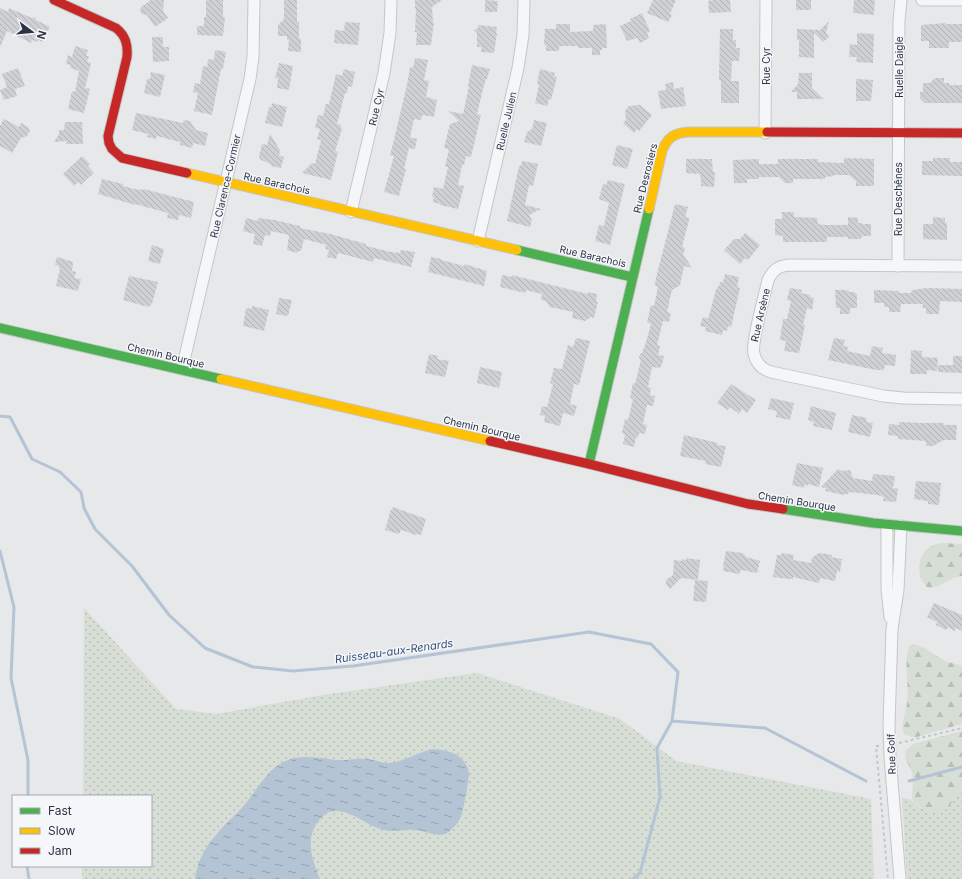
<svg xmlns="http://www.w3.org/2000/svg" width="962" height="879" font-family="Inter,sans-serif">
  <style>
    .grass { fill: url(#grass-dots) }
    .forest { fill: url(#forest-firs) }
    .water { fill: url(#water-ripples) }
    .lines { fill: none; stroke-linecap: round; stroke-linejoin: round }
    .stream { stroke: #b4c4d5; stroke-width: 3 }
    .building { fill: url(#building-back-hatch) }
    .street-casing { stroke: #c4c6c8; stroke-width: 13 }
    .fast-casing { stroke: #c4c6c8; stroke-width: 11 }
    .slow-casing { stroke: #c4c6c8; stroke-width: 11 }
    .jam-casing { stroke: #c4c6c8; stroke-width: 11 }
    .path { stroke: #c5c6ca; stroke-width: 2; stroke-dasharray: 3 3; stroke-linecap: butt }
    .street { stroke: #f5f6f7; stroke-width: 11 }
    .fast { stroke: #4caf50; stroke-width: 9 }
    .slow { stroke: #ffc107; stroke-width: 9 }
    .jam { stroke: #c62828; stroke-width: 9 }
    .labels { text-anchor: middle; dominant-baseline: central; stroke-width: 3; stroke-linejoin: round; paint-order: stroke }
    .street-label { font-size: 10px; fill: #2b3445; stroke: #f4f6f9 }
    .water-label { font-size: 11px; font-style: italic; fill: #34527a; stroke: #f4f6f9 }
  </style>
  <defs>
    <pattern id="grass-dots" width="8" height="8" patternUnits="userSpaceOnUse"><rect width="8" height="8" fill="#d6ded6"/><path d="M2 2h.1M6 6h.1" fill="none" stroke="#b8bfb9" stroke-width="1.8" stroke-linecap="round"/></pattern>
    <pattern id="forest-firs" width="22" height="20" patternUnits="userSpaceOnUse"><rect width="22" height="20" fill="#d6ded6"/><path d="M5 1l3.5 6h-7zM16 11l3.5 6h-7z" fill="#b8bfb9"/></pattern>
    <pattern id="water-ripples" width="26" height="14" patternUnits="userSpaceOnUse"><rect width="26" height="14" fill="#b4c4d5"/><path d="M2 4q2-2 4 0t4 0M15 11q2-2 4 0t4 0" fill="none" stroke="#93a0af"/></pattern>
    <pattern id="building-back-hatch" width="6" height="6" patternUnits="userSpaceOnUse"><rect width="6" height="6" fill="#ced0d3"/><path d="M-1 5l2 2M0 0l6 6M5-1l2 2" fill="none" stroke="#b1b3b6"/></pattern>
  </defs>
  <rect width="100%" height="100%" fill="#e6e8ea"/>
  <g class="grass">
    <path d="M84 608 176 709 217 714 323 695 477 673 620 719 676 761 871 799 874 879H451L448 878 447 879H82V866H151V796H83Z"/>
    <path d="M962 787V879H907L902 798 910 799 920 808 941 811 948 808Z"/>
  </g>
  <g class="forest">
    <path d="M942 543 962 544V576C949 577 939 589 928 588 916 578 916 556 930 547 934 544 938 544 942 543Z"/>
    <path d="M913 644 923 647 945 661 962 666V724L917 737H912L904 734C900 724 906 713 907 703 910 684 903 665 909 647Z"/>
    <path d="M962 731V787L948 808 941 811H926L914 802 912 798 913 778 912 772 906 760 905 754 906 750 913 744Z"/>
  </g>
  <path class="water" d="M433 749C445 750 458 752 465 763 467 766 469 771 469 774 469 781 463 812 460 819 457 824 451 831 445 834 436 837 426 831 416 830 404 829 392 833 380 829 364 824 348 807 329 812 326 813 322 817 320 819 304 837 312 860 320 879H195C198 852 218 831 236 814 250 801 266 771 280 764 299 753 316 758 336 760 346 761 356 758 366 759 375 759 382 764 390 763 405 761 418 752 433 749Z"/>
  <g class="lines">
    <g class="stream">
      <path d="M0 416 10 417 32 459 60 472 81 492 84 508 95 529 132 566 169 615 205 648 253 667 293 671 353 666 589 632 651 644 678 672 672 721 657 748 660 797 640 873 633 879"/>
      <path d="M0 551 14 607 11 678 28 760V796"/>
      <path d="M672 721 765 728 866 781"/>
      <path d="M909 781 962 767"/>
      <path d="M27 866 29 879"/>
    </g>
  </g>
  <g class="building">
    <path d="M151 0H164L163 11 168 18 155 27 147 15 142 14 140 11 141 7Z"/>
    <path d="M206 0H223V17H225L223 36 197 35V26H204V17H206Z"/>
    <path d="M284 0H297V22H299V39H301V52L288 51 289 40H287V36H278V25L284 19Z"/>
    <path d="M415 0H442L432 7 433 22H434L431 45H416L417 32H415L416 9H415Z"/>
    <path d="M485 0 498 1 497 12H485Z"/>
    <path d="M653 0H676L670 14 672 15 668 22 647 13Z"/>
    <path d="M713 0H730L731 12 709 13 708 1Z"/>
    <rect x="796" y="0" width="15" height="10"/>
    <path d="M854 0H875L874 15 853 13Z"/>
    <path d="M0 8 8 12 9 8 32 18 35 17 36 20 50 27 43 42 38 40V42L32 40 31 43 7 31 0 47Z"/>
    <path d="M642 13 650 31 647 33 649 38 640 43 637 38 627 41 620 26 631 21 630 19Z"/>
    <path d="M829 21 826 33 829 37 823 42 814 33V58L799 57V40H797V29L820 30Z"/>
    <path d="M345 22 360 23 358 45 334 43 335 30 344 31Z"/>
    <path d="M946 23V24H962V42H949V48H929V41H921V25Z"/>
    <path d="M556 24H570V32L593 31V25L606 24 607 48H602V50H600V55H592V48H578V46H559V51H546V45H544L545 29H556Z"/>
    <path d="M478 25 497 27 496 33H497L494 53 481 52 482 47H477V33L474 30 478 28Z"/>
    <path d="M720 29H733V40H736V48H740L739 61H732L731 81H739V103H721V81L719 80Z"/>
    <path d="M857 33 874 34 873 63 856 62 857 57H849L850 44 857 45Z"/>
    <path d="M152 37H163V47H169V61L153 62Z"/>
    <path d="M75 46 88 50 86 56H89L87 62 91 63 85 88 90 89 84 113 68 109 72 91 75 92 79 71 70 68 71 65 66 64 68 55 72 57Z"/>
    <path d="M215 50 226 52 223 69H221L212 115 194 111 198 93 193 92 195 83 200 84 203 66 207 67 208 59 214 60Z"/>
    <path d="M415 58 428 60 424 80 429 81 426 97 437 100 434 117 422 115 421 120 414 119 410 137 417 139 415 149 409 148 404 169H406L399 196 384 192 394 156H390L407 85 410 67 413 68Z"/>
    <path d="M279 63 293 66 289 90 277 88 278 78H275Z"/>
    <path d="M472 65 490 69 487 79H486L483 89 477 114 481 115 471 157 466 156 464 165H462L458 185 464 186 458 209 440 205V204L433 202 434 197H432L434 187 443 189 448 167H445L449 149 444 148 450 124 459 121 448 111 463 114 469 86H468Z"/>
    <path d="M18 68 25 86 15 89 17 96 4 100 0 90 7 87 2 74Z"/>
    <path d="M344 69 355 72 352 87 348 86 347 93H345L338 120 337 124 341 125V128L342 129 335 151 338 152 331 180 302 173 312 163 315 164 321 140 317 139 320 129 315 128 318 115 323 116 326 104H329L336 74 342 76Z"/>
    <path d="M540 69 555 73 554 76 557 77 551 100 549 99 547 106 535 103 539 85 537 84Z"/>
    <path d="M151 72 165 75 160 97 144 93 147 79H150Z"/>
    <path d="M799 73H812V88L824 99H797V92H791L798 84Z"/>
    <path d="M935 78H944V83H949V85H962V103H925L920 98V92H923V83H930Z"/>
    <path d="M856 79 873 80 871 101H856Z"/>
    <path d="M673 82 674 89 683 87 686 106 661 109 658 91 666 90 665 84Z"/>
    <path d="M272 103 287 107 282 127 265 123 269 107 271 108Z"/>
    <path d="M640 105 652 115 639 131 637 129 634 133 623 123 626 120 625 111 629 106Z"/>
    <path d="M136 113 183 123 184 120 190 121 196 130 208 133 205 146 193 143 192 148 180 145V142L157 136 156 139 147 137 148 134 132 130Z"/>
    <path d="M4 119 19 127 21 123 28 127 30 131 27 136 21 138 12 153 0 146V126Z"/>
    <path d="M534 120 547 123 541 146 524 142 527 132 532 129Z"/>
    <path d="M65 122H82L83 144H66V141L54 142 59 134V130H64Z"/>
    <path d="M270 134 280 150 279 155 284 157 281 168 271 166V164L261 160 259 157 262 144 267 145Z"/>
    <path d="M617 145 633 149 627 169 612 165Z"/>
    <path d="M82 156 90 164 88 166 94 173 81 185 78 182 74 186 63 174Z"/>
    <path d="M844 158 874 159V186H856V181L849 175H834V176L825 177V179H793V183H785L779 177H759V179H747V183H734L733 160 759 159V164H778V159H818V162L844 163Z"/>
    <path d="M933 158H950V162H962V176L922 175V161H933Z"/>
    <path d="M686 159H712L713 172H715L714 187 701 186V178H700V174L686 173Z"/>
    <path d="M522 161H523L538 164 533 186 529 185 525 205 541 209 529 215 532 220 530 227 507 221 519 166H521Z"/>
    <path d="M102 179 123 184V186L139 190V189L143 190 144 189 194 202 191 218 179 215 178 220 167 218 168 213 135 204V205L98 194Z"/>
    <path d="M608 180 625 184 610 245 595 241 599 225 604 226 609 203 599 199 603 184 606 185Z"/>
    <path d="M675 204 688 207 685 217 689 218V220L682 247 685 248 683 254 692 268 684 266 680 285 672 290 667 312 671 313 669 322 663 321 657 345 660 346 658 355 664 356 662 364 660 368 652 367 648 387 651 388 650 395 655 396 653 406 647 405 643 424 647 425 645 434 639 433 638 438 636 437 634 447 623 444 625 435 622 433 625 419 628 420 633 399 630 398 633 383 635 384 641 360 639 358 640 354 642 353 646 342 651 324 647 322 651 305 654 306 658 287 655 285 656 278Z"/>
    <path d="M782 212H794V217L817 218 818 224 825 225H848V217L858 218V223H862V224H871V236H862L861 239H848V237H827V242H783V236L775 235V219H782Z"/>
    <path d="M933 217 945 218V223H947V240L923 239V224H933Z"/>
    <path d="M246 218 258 221V218L274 220 300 226V228L330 234 366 244V246L391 252 400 253 401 250 415 252 411 267 374 258 373 262 338 253 336 259 327 257 329 250 325 249 326 245 304 239 301 251H298L297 253 287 250 289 235 271 231 270 236 265 235 262 246 253 244 255 234 243 231Z"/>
    <path d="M745 233 760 245 748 260 745 258 740 264 724 250 734 239H740Z"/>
    <path d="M152 245 164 249 160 264 148 261Z"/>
    <path d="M57 257 73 262 72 271 76 272 74 278 81 279 78 291 56 286 60 268H58L59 266 55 265Z"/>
    <path d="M431 257 441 259V260L464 266 465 264 487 271 484 286 428 272Z"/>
    <path d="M725 274 739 277 737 287 740 288 731 327 728 326 727 331 723 330 722 335 705 331 706 327 700 326 703 317 708 319 716 290 718 286 719 287 720 282 723 283Z"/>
    <path d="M502 275 512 277V275L588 294V292L597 294 596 302H598L594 318 591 317 585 321 572 318 573 312 550 307 546 301 541 300 542 294 526 290 525 293 500 287Z"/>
    <path d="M129 276 158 282 152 304 148 307 123 300Z"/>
    <path d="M790 288 802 290 801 293 810 295V297L814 298 812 310 807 308 803 325H805L799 353 784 351 786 341 780 340 783 319H787L791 301 787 300Z"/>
    <path d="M928 288 962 289V302L940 301 939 314H926V308H922L923 304H901L900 312H889V307H884V303H874V290L898 291 899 293H911L912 290Z"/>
    <path d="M835 290H845L849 291V292H854L857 294V308H850V314H840V308H836Z"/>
    <path d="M279 298 292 300 288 316 276 314Z"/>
    <path d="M252 306 269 310 264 331 243 326 246 308 252 309Z"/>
    <path d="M576 338 590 341 579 385 574 384 570 404 577 406 574 416 563 413 560 426 544 422 545 416 540 415 542 406 547 407 553 384 550 383 554 368 562 369 568 345 573 347Z"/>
    <path d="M834 338 845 340 843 346 848 347 847 351 870 356 872 346 883 348 882 353 896 355 895 366 885 365 884 370H876L828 360Z"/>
    <path d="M911 350 922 351V357L938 358 937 371 927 370V374H910Z"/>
    <path d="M429 354 438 356 437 359 449 361 445 377 425 373Z"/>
    <path d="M953 356H962V373L938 372V365H953Z"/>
    <path d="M480 367 502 372 499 388 477 383Z"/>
    <path d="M731 384 756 400 747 413 742 409 739 414 730 407 728 410 717 403Z"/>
    <path d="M771 398 794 403 790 420 776 417 777 411 768 409Z"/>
    <path d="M811 406 836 413 832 430 813 426 814 422 808 420Z"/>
    <path d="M852 415 867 418 866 422 873 423 870 437 848 432Z"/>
    <path d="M899 422 924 423H944V425H957L956 440H944L933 446H926V441L898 439V436L888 435 889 424 899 425Z"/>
    <path d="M684 435 718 443 717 445 726 446 721 467 705 464 706 461 680 456Z"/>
    <path d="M797 463 823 468 819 487 808 484V486L804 485V488L792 485Z"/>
    <path d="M838 469 843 471 850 470 853 478 872 481 873 474 895 476 893 488 898 489 896 502 883 501 884 497 878 495 849 492 848 494H844V495L825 491 826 488 821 487Z"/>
    <path d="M916 481 941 483 939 505 928 504V501L914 499Z"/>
    <path d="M393 507 426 519 421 535 417 534 416 535 401 530 399 534 385 530 391 509 392 510Z"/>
    <path d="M726 551 743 553 746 557 760 561 757 573 741 570 739 574 723 571 724 567 723 566Z"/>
    <path d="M782 553 794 555 793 560 811 563 812 558 819 553 832 555 831 557 842 559 840 572 837 571 835 581 820 578 819 583 793 577V579H789L773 577 777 555H781Z"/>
    <path d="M686 558 700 560 698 580 681 578 670 589 666 584V580L673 575 674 560 681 561 682 559 686 560Z"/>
    <path d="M695 580 708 581 706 602 693 601Z"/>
    <path d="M934 603 962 615V631L956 628 955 631 948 627 946 630 936 625 937 622 927 617Z"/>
  </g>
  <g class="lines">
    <g class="street-casing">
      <g id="street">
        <path d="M922 0H962"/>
        <path d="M765 133 766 0"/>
        <path d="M351 212 384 73 390 33 391 0"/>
        <path d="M478 241 518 68 523 35 524 0"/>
        <path d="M898 266 899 21 901 0"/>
        <path d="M962 266 789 265C778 266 773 270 768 280 765 294 751 343 754 354 756 363 762 369 771 372L883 396 903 398 962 399"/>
        <path d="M182 369 250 79 253 57 254 0"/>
        <path d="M887 525V589L890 617"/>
        <path d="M900 879 890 757 889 725 892 629 898 590 901 526"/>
      </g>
    </g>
    <g class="fast-casing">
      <g id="fast">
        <path d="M517 250 632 277"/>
        <path d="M0 328 221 379"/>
        <path d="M589 464 649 209"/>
        <path d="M783 509 873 523 962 531"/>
      </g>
    </g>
    <g class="slow-casing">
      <g id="slow">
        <path d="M187 173 517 250"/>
        <path d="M649 209 662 151C667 138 674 133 688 132H767"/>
        <path d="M221 379 490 441"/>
      </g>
    </g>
    <g class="jam-casing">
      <g id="jam">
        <path d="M54 0 116 28C126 36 128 45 127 57L108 136 109 143 112 149 122 158 187 173"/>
        <path d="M767 132 962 133"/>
        <path d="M490 441 589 464 748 504 783 509"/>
      </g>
    </g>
    <g class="path">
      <path d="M899 743 962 728"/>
      <path d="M879 746H876L888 879"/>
    </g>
    <use href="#street" class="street"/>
    <use href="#fast" class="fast"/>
    <use href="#slow" class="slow"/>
    <use href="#jam" class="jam"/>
  </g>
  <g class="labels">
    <g class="street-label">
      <text transform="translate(766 66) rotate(-90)">Rue Cyr</text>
      <text transform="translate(899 67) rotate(-90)">Ruelle Daigle</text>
      <text transform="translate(376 107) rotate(-77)">Rue Cyr</text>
      <text transform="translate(506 121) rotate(-77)">Ruelle Julien</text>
      <text transform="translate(645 178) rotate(-76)">Rue Desrosiers</text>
      <text transform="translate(277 183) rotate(13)">Rue Barachois</text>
      <text transform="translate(225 186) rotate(-77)">Rue Clarence-Cormier</text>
      <text transform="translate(898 199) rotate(-90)">Rue Deschênes</text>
      <text transform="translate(593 256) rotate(13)">Rue Barachois</text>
      <text transform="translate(760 315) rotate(-77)">Rue Arsène</text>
      <text transform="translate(166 355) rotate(13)">Chemin Bourque</text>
      <text transform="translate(482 428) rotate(13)">Chemin Bourque</text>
      <text transform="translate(797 501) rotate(9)">Chemin Bourque</text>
      <text transform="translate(891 754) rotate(-92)">Rue Golf</text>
    </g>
    <g class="water-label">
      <text transform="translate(394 651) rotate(-8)">Ruisseau-aux-Renards</text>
    </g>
  </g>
  <rect x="12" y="795" width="140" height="72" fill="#f4f6f9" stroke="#a4a8b1"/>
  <rect x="20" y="808" width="20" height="6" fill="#4caf50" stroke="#a4a8b1"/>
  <text x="48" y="815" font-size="12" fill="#2b3445">Fast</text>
  <rect x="20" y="828" width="20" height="6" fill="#ffc107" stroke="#a4a8b1"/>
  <text x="48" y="835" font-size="12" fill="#2b3445">Slow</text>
  <rect x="20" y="848" width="20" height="6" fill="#c62828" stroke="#a4a8b1"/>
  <text x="48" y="855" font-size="12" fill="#2b3445">Jam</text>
  <g transform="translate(32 32) rotate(106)" stroke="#f4f6f9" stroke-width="3" paint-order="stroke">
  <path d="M0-3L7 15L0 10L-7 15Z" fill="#2b3445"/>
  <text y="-6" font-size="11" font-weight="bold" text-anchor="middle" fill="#2b3445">N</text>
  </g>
</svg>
